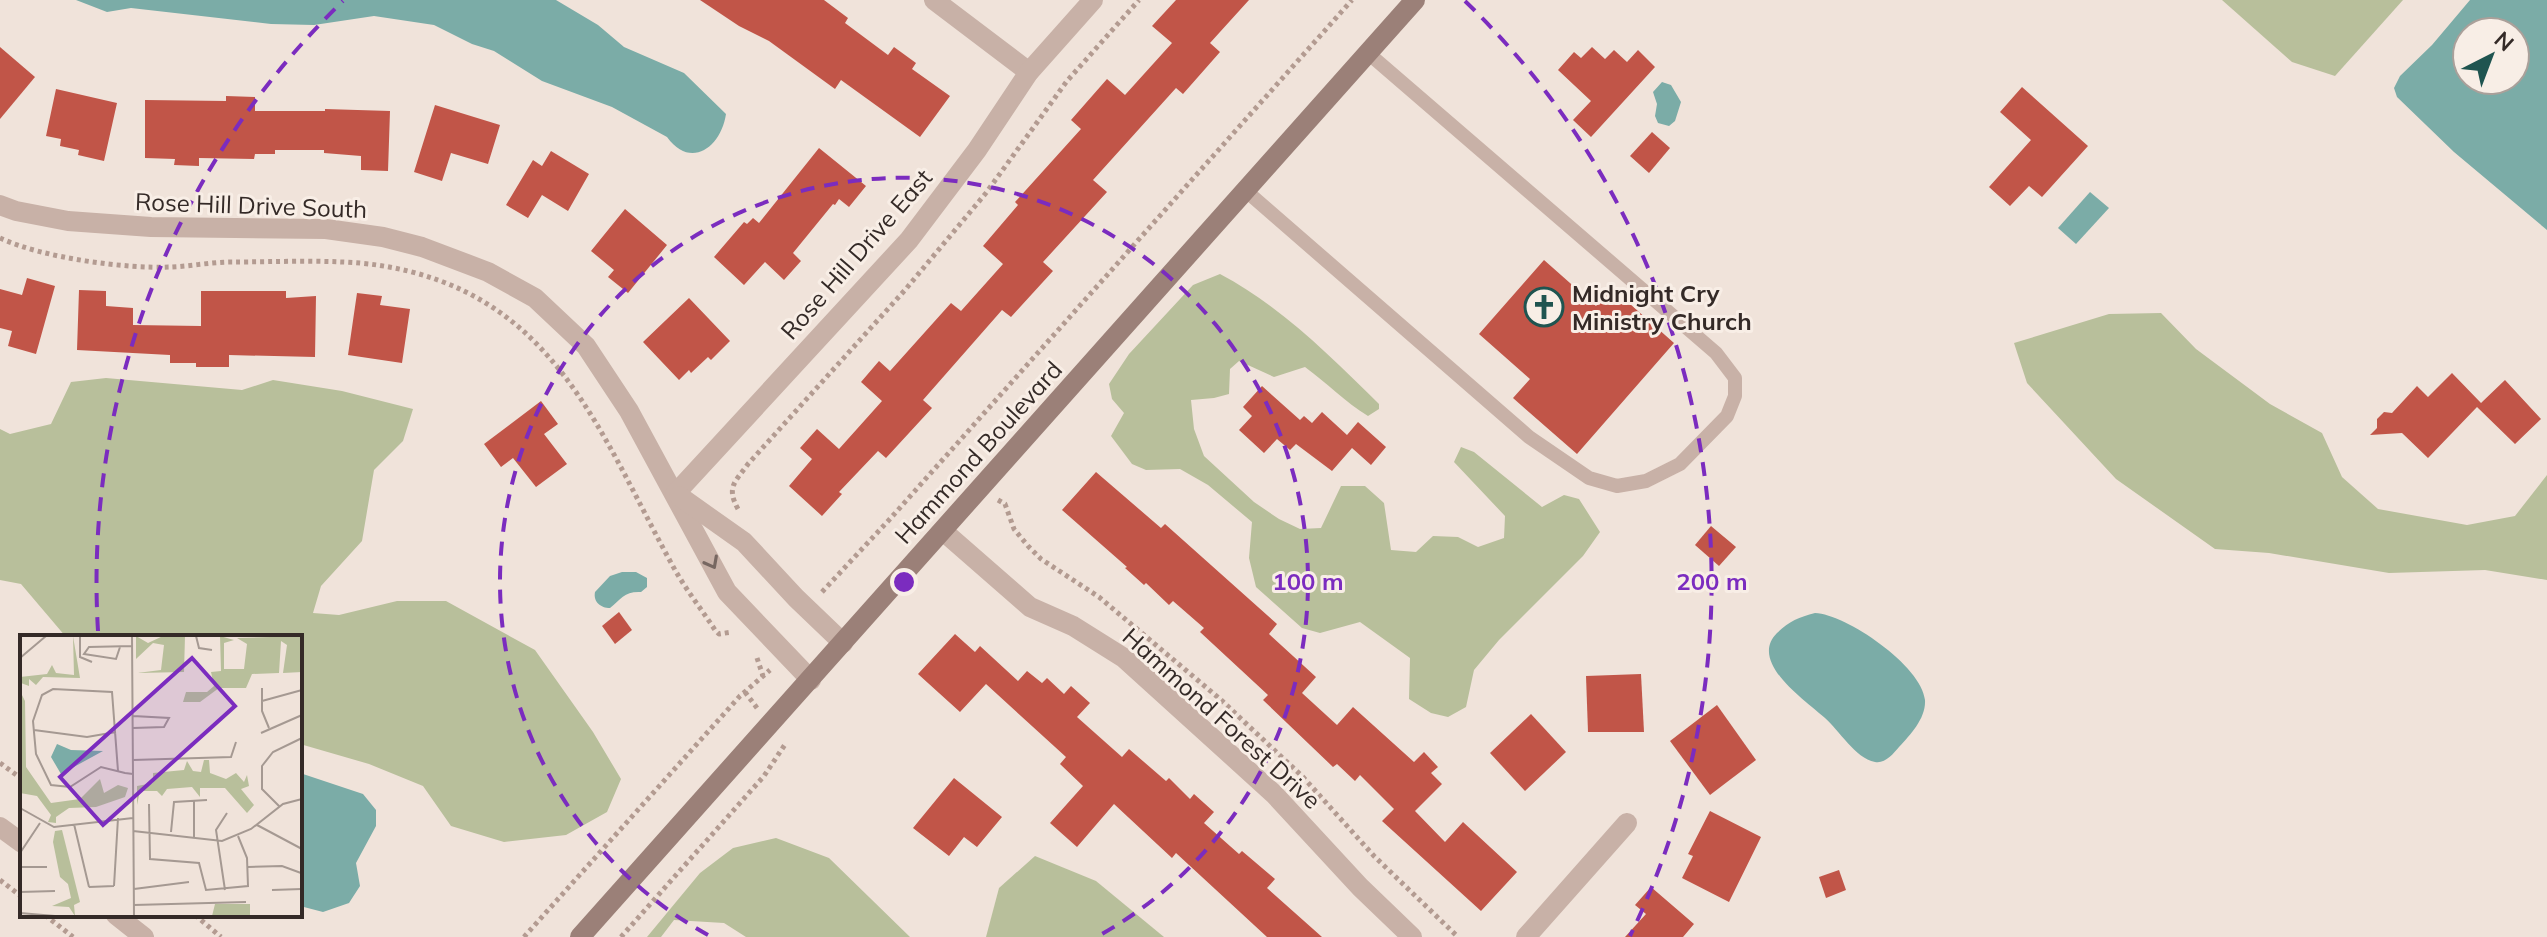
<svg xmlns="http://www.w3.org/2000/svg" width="2547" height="937" font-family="Mulish,sans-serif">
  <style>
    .green { fill: #b8bf9b }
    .water { fill: #7baca7; fill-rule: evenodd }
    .building { fill: #c15548 }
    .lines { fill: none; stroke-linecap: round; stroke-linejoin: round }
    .path { stroke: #b39b91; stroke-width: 5; stroke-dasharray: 4 4; stroke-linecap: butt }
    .lane { stroke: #c8b1a7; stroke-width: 14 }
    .street { stroke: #c8b1a7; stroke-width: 20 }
    .secondary { stroke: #9b8078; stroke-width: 20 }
    .oneway { stroke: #776761 }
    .ring { fill: none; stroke: #7b2cbf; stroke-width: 4; stroke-dasharray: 14 10 }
    .labels { text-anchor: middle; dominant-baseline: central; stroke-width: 6; stroke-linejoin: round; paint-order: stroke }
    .street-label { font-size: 24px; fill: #342a27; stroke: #f8eee6 }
    .poi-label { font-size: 24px; font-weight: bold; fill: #342a27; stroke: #f8eee6; text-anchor: start }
    .inset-road { fill: none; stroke: #a59992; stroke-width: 2 }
    .view { fill: #7b2cbf; fill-opacity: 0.15; stroke: #7b2cbf; stroke-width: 4 }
    .inset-edge { fill: none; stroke: #342a27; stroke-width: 4 }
    .centre { fill: #7b2cbf; stroke: #f8eee6; stroke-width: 4 }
    .ring-label { font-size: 24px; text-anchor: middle; font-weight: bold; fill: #7b2cbf; stroke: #f8eee6; stroke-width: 6; stroke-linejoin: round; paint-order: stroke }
  </style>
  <rect width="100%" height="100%" fill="#f0e3da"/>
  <g class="green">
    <path d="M2222 0H2403L2335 76 2292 62Z"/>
    <path d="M1220 274C1282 307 1330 356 1379 404V409L1368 416C1345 402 1327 383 1305 367L1274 377 1239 361 1230 369 1229 394 1214 398 1191 400 1194 429 1204 456 1254 502 1279 519 1300 529 1321 528 1341 486H1365L1384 503 1391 550 1416 552 1433 536 1458 537 1478 547 1504 538 1505 516 1454 462 1461 447 1474 452 1542 507 1564 495 1579 499 1600 532 1583 556 1499 640 1474 670 1466 707 1448 717 1431 713 1409 699 1410 658 1360 622 1320 633 1302 628 1256 587 1249 558 1252 522 1208 485 1180 469 1146 470 1132 464 1111 436 1124 413 1112 399 1109 384 1129 354 1193 285Z"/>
    <path d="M2161 313 2196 349 2270 404 2322 433 2342 477 2378 509 2467 525 2515 516 2547 475V580L2485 570 2389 573 2269 553 2215 549 2116 479 2027 383 2014 343 2109 314Z"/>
    <path d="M106 378 242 390 273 380 342 391 413 409 403 441 374 470 362 541 321 586 313 613 339 615 397 601H446L535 650 593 732 621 779 607 812 566 835 504 842 451 826 423 786 369 764 300 744V637H66L21 584 0 580V429L10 434 51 424 71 382Z"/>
    <path d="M776 838 829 858 910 937H746L724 923 674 920 661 937H647L700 873 733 848Z"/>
    <path d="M1035 856 1096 881 1164 937H986L999 888Z"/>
  </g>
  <g class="water">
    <path d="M76 0H556L598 25 624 47 684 73 726 114C721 147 691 170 667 137L612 107 542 81 494 51 472 44 434 25 374 16 314 25 271 24 131 8 107 12Z"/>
    <path d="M2470 0H2547V230L2454 152 2397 97 2394 88 2400 76 2432 45ZM2467 32H2515V80H2467Z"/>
    <path d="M1662 82 1671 85 1681 102 1675 121 1669 126 1658 123 1655 116 1657 104 1653 92Z"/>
    <path d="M2090 192 2109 208 2076 244 2058 228Z"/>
    <path d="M622 572H636L647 578V587L641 592C625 591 621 599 610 608 601 608 593 602 595 592L610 576Z"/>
    <path d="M1815 613C1846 614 1922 666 1925 700 1926 718 1911 734 1899 747 1893 754 1885 764 1875 762 1855 758 1839 730 1825 718 1805 700 1748 662 1777 633 1788 622 1799 617 1815 613Z"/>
    <path d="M300 773 363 794 376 810V826L356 863 360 886 349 903 323 912 300 906Z"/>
  </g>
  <g class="building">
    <path d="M700 0H824L848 18 845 23 888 55 894 47 916 63 912 69 950 96 920 137 841 80 835 89 769 41 739 26Z"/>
    <path d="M1176 0H1249L1210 43 1220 52 1183 94 1176 88 1093 180 1107 192 1043 262 1053 271 1011 317 1002 310 923 400 932 408 886 458 878 451 839 492 842 494 822 516 789 486 812 459 800 448 817 429 839 449 882 401 861 382 879 361 890 371 951 303 961 311 1003 264 983 246 1018 205 1015 202 1081 129 1071 120 1107 79 1125 95 1172 43 1152 26Z"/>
    <path d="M0 47 35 77 0 119Z"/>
    <path d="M1592 47 1605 59 1614 50 1627 62 1638 50 1655 67 1591 137 1573 120 1591 101 1558 70 1574 52 1581 58Z"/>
    <path d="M2022 87 2088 146 2042 197 2029 186 2010 206 1989 187 2031 140 2000 112Z"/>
    <path d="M56 89 117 103 104 161 78 155 79 150 60 146 61 139 46 136Z"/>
    <path d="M226 96 255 97V111H325V109L390 111 388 171 361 170V156L324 153V150H275V154H255L254 159 199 158V166L174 165 175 159 145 158V100L226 101Z"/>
    <path d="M435 105 500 125 488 164 451 153 442 181 414 172Z"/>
    <path d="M1652 132 1670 148 1649 173 1630 156Z"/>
    <path d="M819 148 866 186 849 207 839 199 835 205 833 204 793 253 801 261 784 280 765 262 744 285 714 257 744 222 747 224 753 218 759 223Z"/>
    <path d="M551 151 589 174 568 211 542 195 528 218 506 205 533 160 542 166Z"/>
    <path d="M625 209 667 245 628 293 608 277 614 270 591 251Z"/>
    <path d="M1544 260 1596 306 1612 288 1674 343 1577 454 1513 398 1530 379 1479 334Z"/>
    <path d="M27 278 55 286 36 354 8 346 12 331 0 328V289L22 295Z"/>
    <path d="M79 290 106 291V306L133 308V325L201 326V291H286V298L316 296 315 357 229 355V367H196V363H170V355L77 350Z"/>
    <path d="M357 293 382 296 380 305 410 309 402 363 348 355Z"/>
    <path d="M689 298 730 341 711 360 708 357 691 373 689 370 679 380 643 342Z"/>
    <path d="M2452 373 2481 403 2505 380 2541 419 2515 444 2477 407 2428 458 2402 433 2370 435 2377 428V419L2384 412 2392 413 2417 386 2428 397Z"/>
    <path d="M1262 386 1300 420 1304 416 1312 423 1322 412 1347 435 1358 422 1386 447 1371 465 1352 448 1332 471 1296 444 1290 450 1277 439 1264 453 1239 430 1252 416 1243 407Z"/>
    <path d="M541 401 558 424 544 434 567 464 536 487 513 458 501 467 484 444Z"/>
    <path d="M1096 472 1161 528 1165 524 1277 624 1269 634 1316 677 1302 693 1337 725 1353 707 1414 762 1424 752 1438 767 1431 773 1442 784 1415 811 1445 842 1463 822 1517 872 1481 911 1382 821 1394 809 1360 775 1355 781 1337 764 1333 767 1263 700 1268 695 1200 632 1204 628 1173 601 1169 605 1146 583 1144 585 1125 568 1127 567 1062 510Z"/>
    <path d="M1711 526 1736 547 1719 566 1695 545Z"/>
    <path d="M619 612 632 630 615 644 602 626Z"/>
    <path d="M955 634 975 652 980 646 1018 681 1027 671 1042 683 1047 678 1064 694 1071 686 1090 703 1077 717 1122 757 1129 749 1166 781 1169 778 1190 799 1194 794 1214 812 1204 823 1239 854 1242 851 1275 879 1267 888 1322 937H1267L1176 853 1172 858 1114 804 1077 847 1050 823 1083 786 1060 764 1066 757 986 684 960 712 918 674Z"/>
    <path d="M1641 674 1644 732H1588L1586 676Z"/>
    <path d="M1717 705 1756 760 1710 795 1670 741Z"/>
    <path d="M1531 714 1566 752 1525 791 1490 753Z"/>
    <path d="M954 778 1002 817 977 847 964 837 949 856 913 828Z"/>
    <path d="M1710 811 1761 837 1729 902 1682 878 1693 856 1688 854Z"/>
    <path d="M1839 870 1846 890 1826 898 1819 877Z"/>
    <path d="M1651 887 1694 924 1683 937H1625L1646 914 1635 905Z"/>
  </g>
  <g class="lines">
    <g class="path">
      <path d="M0 238C43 258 125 269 172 267 192 266 212 262 232 262 276 262 335 259 377 265 555 291 599 433 675 570 687 591 702 610 715 630L719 634 732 632"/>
      <path d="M998 500 1005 504 1014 529 1028 546 1041 559 1099 597 1220 699 1303 777 1374 856 1458 937"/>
      <path d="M738 509C726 487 735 482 748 464L905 290 986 193 1067 81 1139 0"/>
      <path d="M822 592 889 520 1352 0"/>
      <path d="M757 658 763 676"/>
      <path d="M745 692 757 708"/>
      <path d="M0 763 22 779"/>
      <path d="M0 880 22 897"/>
      <path d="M45 915 73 937"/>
      <path d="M195 915 221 937"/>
      <path d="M524 937 740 696 770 670"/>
      <path d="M621 937 764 776 786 743"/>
    </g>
    <path class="lane" d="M1245 190 1529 437 1589 478 1617 486 1646 481 1680 464 1727 416 1735 396V378L1716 353 1368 53"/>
    <g class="street">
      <path d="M934 0 1029 72"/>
      <path d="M0 205 16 211 68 221 151 227 326 229 383 237 422 247 488 272 535 298 586 346 629 411 727 592 811 680"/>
      <path d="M675 494 909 240 977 150 1029 72 1093 0"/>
      <path d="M679 496 744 542 796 598 843 643"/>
      <path d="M943 531 1030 607 1073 626 1124 658 1274 794 1360 887 1412 937"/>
      <path d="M0 827 22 843"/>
      <path d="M116 915 144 937"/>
      <path d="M1526 937 1627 823"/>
    </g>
    <path class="secondary" d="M580 937 1415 0"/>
  </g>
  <defs><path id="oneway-chevron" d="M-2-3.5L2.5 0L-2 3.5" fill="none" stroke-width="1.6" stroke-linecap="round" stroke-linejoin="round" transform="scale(2)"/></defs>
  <use class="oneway" href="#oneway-chevron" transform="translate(712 563) rotate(62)"/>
  <g class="ring">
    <path d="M708 935A404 404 0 1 1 1100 935"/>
    <path d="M98 631A808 808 0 0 1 343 1M1465 1A808 808 0 0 1 1630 936"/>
  </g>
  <defs>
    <g id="church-ring" transform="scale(2)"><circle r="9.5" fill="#f8eee6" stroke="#1f5450" stroke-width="1.5"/><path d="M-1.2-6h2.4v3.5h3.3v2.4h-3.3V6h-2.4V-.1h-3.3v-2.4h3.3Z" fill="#1f5450"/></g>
  </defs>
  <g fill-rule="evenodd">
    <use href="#church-ring" x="1544" y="307"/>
  </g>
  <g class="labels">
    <g class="street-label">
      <text transform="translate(251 205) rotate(2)">Rose Hill Drive South</text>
      <text transform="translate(856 254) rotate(-49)">Rose Hill Drive East</text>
      <text transform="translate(978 452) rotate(-48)">Hammond Boulevard</text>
      <text transform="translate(1222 718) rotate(42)">Hammond Forest Drive</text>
    </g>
    <g class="poi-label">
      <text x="1572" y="293">Midnight Cry<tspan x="1572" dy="28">Ministry Church</tspan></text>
    </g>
  </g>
  <g transform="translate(20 635)">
    <rect width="282" height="282" fill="#f0e3da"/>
    <path d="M53 1 60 43 23 42 16 50 9 44V51L1 48 0 56V42L27 39 32 30 36 38 54 40ZM116 1 128 8 143 1H165L164 37 117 38 141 35 144 10 133 8 116 24ZM200 1 214 5 204 8V34H224L227 9 217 3 282 1V37L263 38 267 10 261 6 259 38 232 39 226 53H199L180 67H163L166 57H187L194 51 191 37 201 36ZM0 56 5 66 6 132 31 168 60 164 80 144 84 158 98 150 108 153 105 162 76 172 49 173 36 182V188L28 187 31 180 17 161 0 158ZM184 125H189L190 138 206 144 216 138 224 147 227 140 229 151 221 154 234 170 227 178 205 153H180V162L172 152 147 154 142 161 137 156H120L117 170V151L133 148V138L164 135 167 126 173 136 181 137ZM42 195 60 267 54 270 55 281 49 272 32 271 51 263 48 249 40 242 33 207 35 196ZM195 269H230V281H192Z" fill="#b8bf9b"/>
    <path d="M37 109 51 115 83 116 41 139 31 122Z" fill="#7baca7"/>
    <path class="inset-road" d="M60 1V22L72 27M112 1 114 281M176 1 179 13 192 15M100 12 96 24 64 19 69 12 112 11M0 23 26 1M242 53V76L249 93M242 66 282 55M113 81 149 83 144 92 113 93M14 95 67 102 96 97M241 98 282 80M113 125 211 122 216 107M98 136 92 57 33 54 22 60 13 86 16 119 31 150 50 152 81 132 105 138 113 139M129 169 130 224 179 228 186 255 228 251 227 223 218 201M259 171 242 154V131L253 117 282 103M0 173 34 192 113 183M54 189 69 252M237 190 282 214M113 196 202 206 231 194 263 169 282 164M151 197 154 167 187 165M174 203V165M0 218 20 188M0 232H27M228 232 262 231 281 238M94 251 98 183M69 252 94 251M114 254 169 247M205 255 196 195 207 178M252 255 282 254M0 257 35 256M114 270 226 267M0 278 35 281"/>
    <path class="view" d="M172 23 215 71 83 190 40 142Z"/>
    <rect width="282" height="282" class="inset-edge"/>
  </g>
  <circle cx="904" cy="582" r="12" class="centre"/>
  <g class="ring-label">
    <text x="1308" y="590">100 m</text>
    <text x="1712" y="590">200 m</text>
  </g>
  <g transform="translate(2491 56) rotate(42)"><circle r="38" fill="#f8eee6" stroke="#aaa09a" stroke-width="2"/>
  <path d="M0-6L14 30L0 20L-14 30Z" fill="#1f5450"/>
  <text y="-12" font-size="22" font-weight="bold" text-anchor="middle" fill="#342a27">N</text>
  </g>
</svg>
